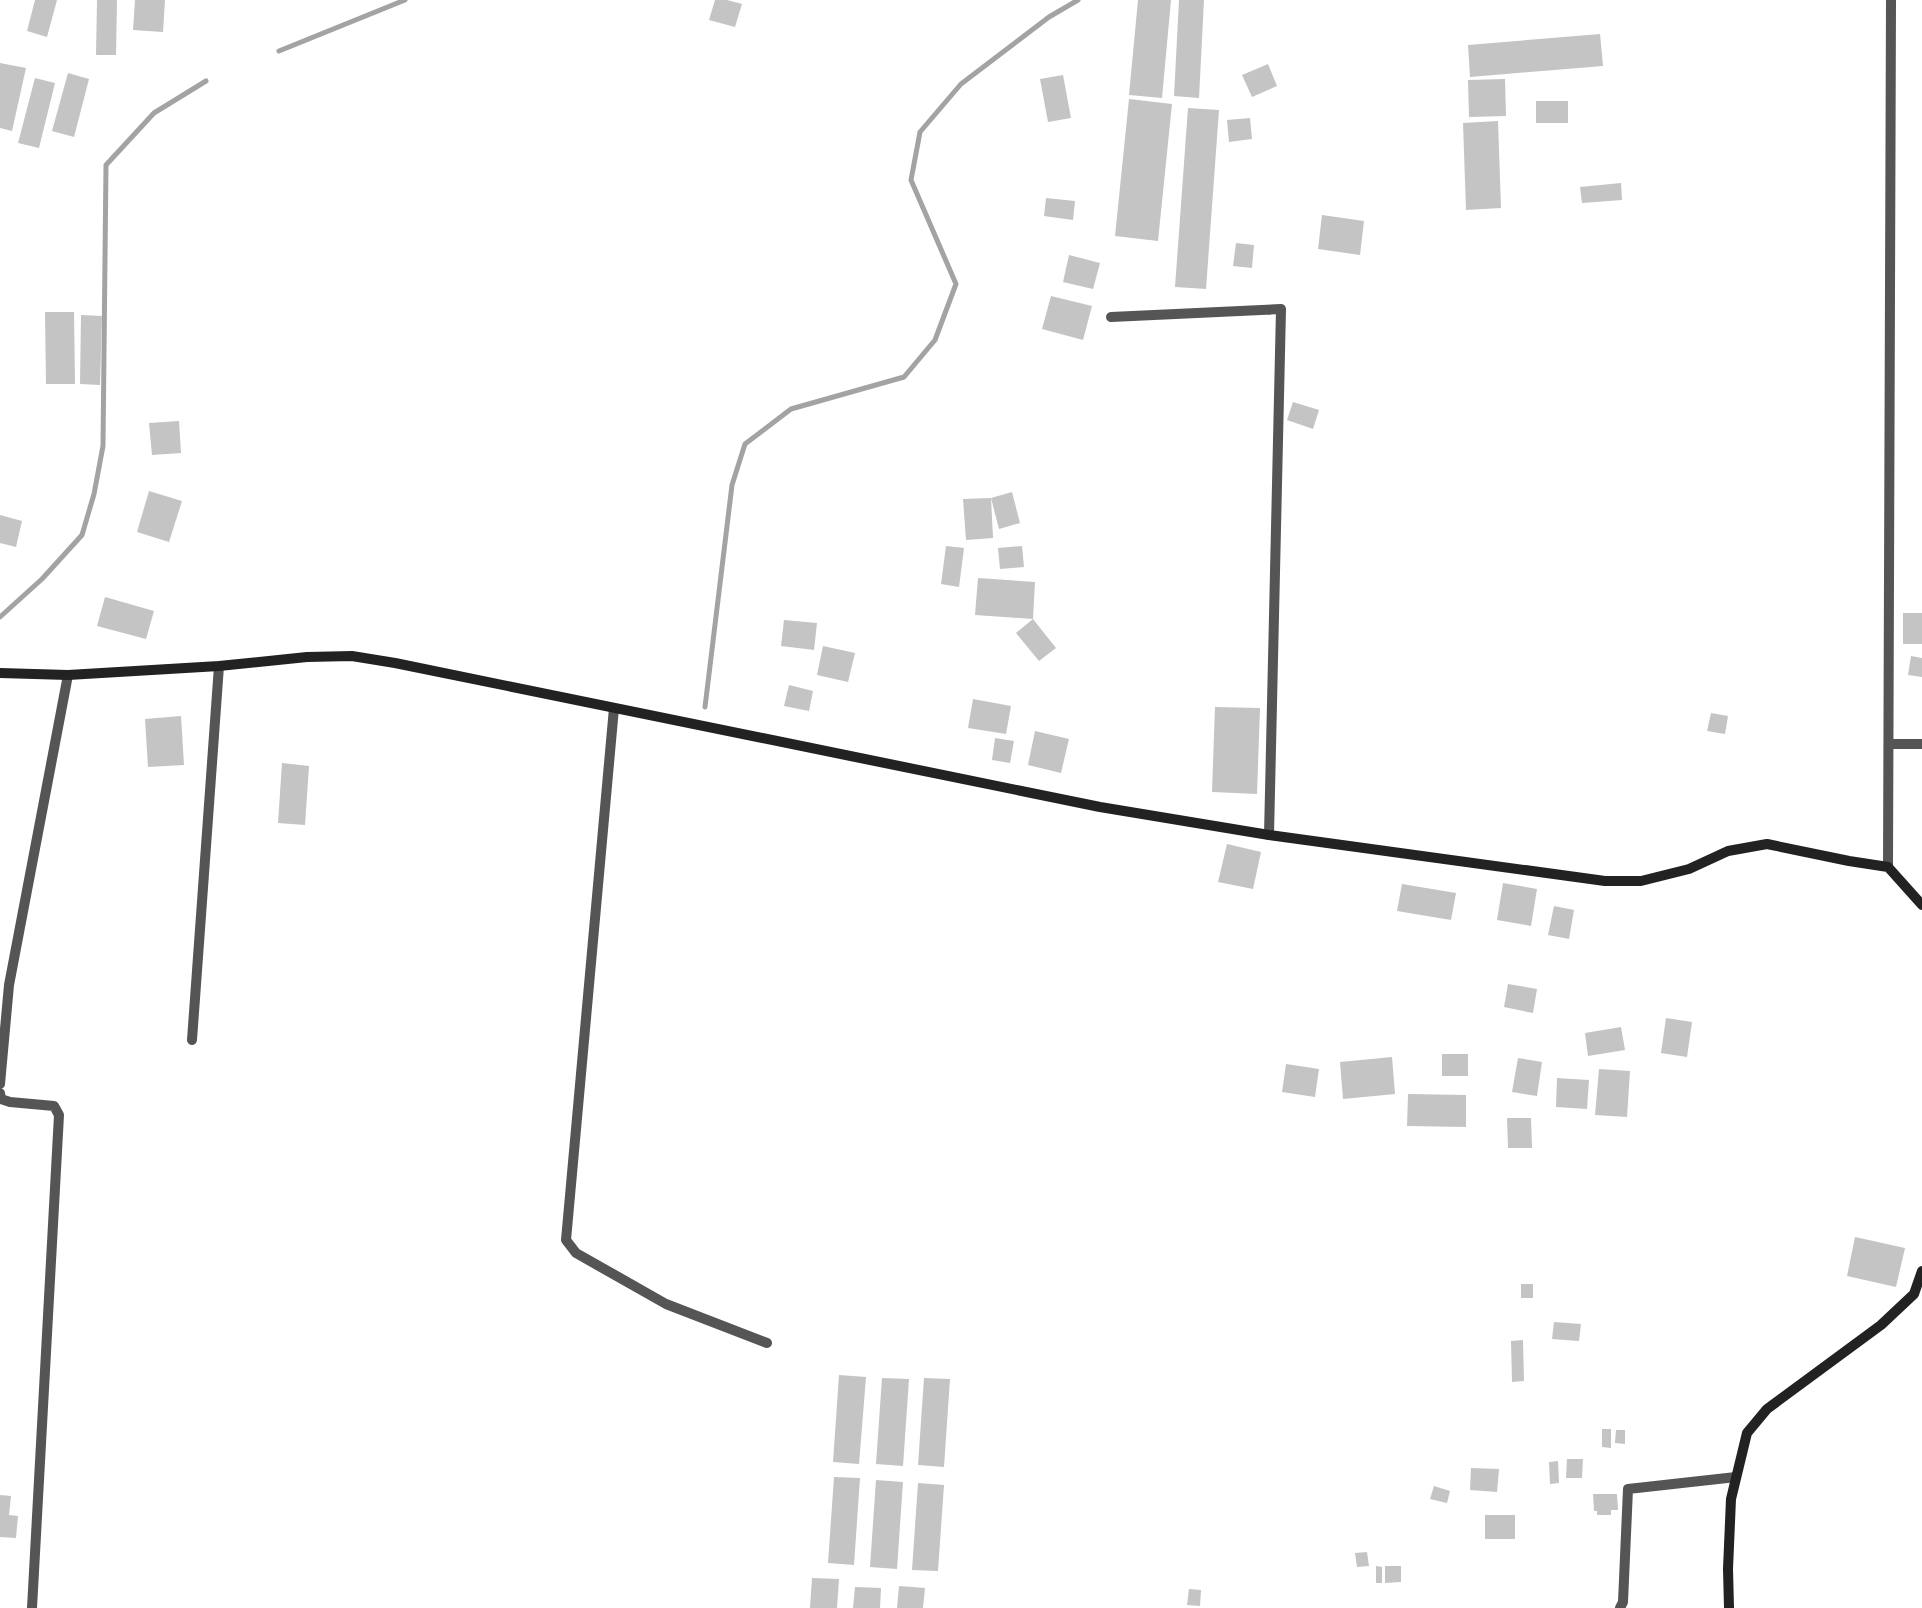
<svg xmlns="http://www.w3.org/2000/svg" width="1922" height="1608" font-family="'Nunito Sans',sans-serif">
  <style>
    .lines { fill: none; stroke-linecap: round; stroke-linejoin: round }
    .stream { stroke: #a3a3a3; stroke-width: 5 }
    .building { fill: #c4c4c4 }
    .street { stroke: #555; stroke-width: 10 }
    .secondary { stroke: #222; stroke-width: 10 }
  </style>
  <rect width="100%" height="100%" fill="#fff"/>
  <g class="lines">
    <g class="stream">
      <path d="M279 51 405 0"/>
      <path d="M0 617 42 579 82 535 94 494 103 446 106 165 154 113 206 81"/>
      <path d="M705 707 732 485 745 444 791 409 904 377 935 340 956 284 911 180 920 132 961 84 1049 17 1078 0"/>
    </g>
  </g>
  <g class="building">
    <path d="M35 0H57L47 37 27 31Z"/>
    <path d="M97 0H117L116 55H96Z"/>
    <path d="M135 0H165L163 32 133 30Z"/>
    <path d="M715 0H727L742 4 735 27 709 20Z"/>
    <path d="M1138 0H1171L1162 98 1129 95Z"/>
    <path d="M1179 0H1204L1199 98 1174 96Z"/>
    <path d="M1600 34 1603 66 1470 77 1468 45Z"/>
    <path d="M0 63 26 68 12 131 0 128Z"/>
    <path d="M1268 64 1277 86 1252 97 1242 75Z"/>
    <path d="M68 73 89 79 74 137 52 131Z"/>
    <path d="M1063 75 1071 118 1048 122 1040 79Z"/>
    <path d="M35 78 55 83 39 148 18 143Z"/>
    <path d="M1505 79 1506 116 1469 117 1468 80Z"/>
    <path d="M1129 99 1172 104 1158 241 1115 236Z"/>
    <rect x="1536" y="101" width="32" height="22"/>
    <path d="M1188 108 1219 110 1206 289 1175 287Z"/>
    <path d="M1250 118 1252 139 1229 142 1227 120Z"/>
    <path d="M1498 121 1501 208 1466 210 1463 123Z"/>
    <path d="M1621 183 1622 200 1582 203 1580 187Z"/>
    <path d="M1046 198 1075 201 1073 220 1044 216Z"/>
    <path d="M1322 215 1364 221 1360 255 1318 249Z"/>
    <path d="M1236 243 1254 245 1252 268 1233 266Z"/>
    <path d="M1069 255 1100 263 1093 289 1063 282Z"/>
    <path d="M1051 296 1092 306 1083 340 1042 329Z"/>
    <path d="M45 312H74L75 384H46Z"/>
    <path d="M81 315 102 316 100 385 80 384Z"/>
    <path d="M1293 402 1319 410 1313 429 1287 420Z"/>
    <path d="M179 421 181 453 152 455 149 423Z"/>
    <path d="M149 491 182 501 169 542 137 532Z"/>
    <path d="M1012 492 1020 523 999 529 991 498Z"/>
    <path d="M991 498 993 538 966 540 963 499Z"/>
    <path d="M0 515 22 521 16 547 0 543Z"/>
    <path d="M946 546 964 548 959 587 941 584Z"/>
    <path d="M1022 546 1024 567 1000 569 998 548Z"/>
    <path d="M978 578 1035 582 1033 619 975 615Z"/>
    <path d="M105 597 154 611 146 639 97 626Z"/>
    <rect x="1903" y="613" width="19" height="31"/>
    <path d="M1033 619 1056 648 1039 661 1016 633Z"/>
    <path d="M784 620 817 623 814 650 781 646Z"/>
    <path d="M823 646 855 653 848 682 817 675Z"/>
    <path d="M1911 656 1922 658V677L1908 675Z"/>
    <path d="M789 685 813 691 809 711 784 706Z"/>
    <path d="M973 699 1011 706 1006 734 968 728Z"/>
    <path d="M1215 707 1260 708 1257 794 1212 792Z"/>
    <path d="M1711 713 1728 716 1725 734 1707 731Z"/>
    <path d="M181 716 184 765 148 767 145 719Z"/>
    <path d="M1035 731 1069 739 1061 773 1028 765Z"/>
    <path d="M995 738 1014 741 1010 763 992 760Z"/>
    <path d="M282 763 309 766 305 825 278 823Z"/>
    <path d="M1227 844 1261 852 1253 889 1218 882Z"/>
    <path d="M1503 883 1537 889 1531 926 1497 920Z"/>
    <path d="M1402 884 1456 893 1451 920 1397 911Z"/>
    <path d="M1554 906 1574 910 1569 939 1548 935Z"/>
    <path d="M1508 984 1537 989 1533 1013 1504 1007Z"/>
    <path d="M1666 1018 1692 1022 1687 1057 1661 1053Z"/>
    <path d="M1621 1027 1625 1050 1588 1056 1585 1033Z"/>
    <rect x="1442" y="1054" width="26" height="22"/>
    <path d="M1392 1057 1395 1094 1343 1099 1340 1062Z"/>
    <path d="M1518 1058 1542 1062 1537 1096 1512 1092Z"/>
    <path d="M1286 1064 1319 1069 1315 1097 1282 1092Z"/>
    <path d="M1599 1069 1630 1071 1627 1117 1595 1115Z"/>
    <path d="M1557 1078 1589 1080 1587 1109 1556 1107Z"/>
    <path d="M1408 1094 1466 1095V1127L1407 1126Z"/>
    <path d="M1507 1118H1531L1532 1148H1508Z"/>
    <path d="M1855 1237 1905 1248 1896 1287 1847 1276Z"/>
    <rect x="1521" y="1284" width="12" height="14"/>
    <path d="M1554 1322 1581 1324 1579 1341 1552 1339Z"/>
    <path d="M1523 1340 1524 1381 1512 1382 1511 1341Z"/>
    <path d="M839 1375 866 1377 859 1464 833 1462Z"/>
    <path d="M882 1378 909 1379 903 1466 876 1464Z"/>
    <path d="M924 1378 950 1379 944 1467 918 1465Z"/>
    <path d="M1602 1429H1611V1448L1602 1447Z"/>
    <path d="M1616 1430H1625V1444L1615 1443Z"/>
    <path d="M1567 1459H1583L1582 1478H1566Z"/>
    <path d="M1558 1461 1559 1483 1550 1484 1549 1462Z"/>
    <path d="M1471 1468 1499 1469 1497 1492 1470 1490Z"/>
    <path d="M834 1477 860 1478 854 1565 828 1563Z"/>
    <path d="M876 1480 903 1482 897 1569 870 1567Z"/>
    <path d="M918 1483 944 1485 938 1571 912 1570Z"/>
    <path d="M1434 1486 1450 1491 1447 1503 1430 1499Z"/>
    <path d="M1593 1494H1617L1618 1510H1611V1515H1597V1511H1594Z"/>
    <path d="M0 1495 11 1496 9 1515 18 1516 16 1538 0 1537Z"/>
    <rect x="1485" y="1515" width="30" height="24"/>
    <path d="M1367 1552 1369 1566 1357 1567 1355 1553Z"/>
    <path d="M1376 1566 1382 1567V1583H1376Z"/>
    <path d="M1385 1566H1401V1582L1385 1583Z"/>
    <path d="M812 1578 839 1579 837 1608H810Z"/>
    <path d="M899 1586 925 1588 923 1608H897Z"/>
    <path d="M855 1587 881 1588 880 1608H853Z"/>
    <path d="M1189 1589 1201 1590 1200 1606 1187 1605Z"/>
  </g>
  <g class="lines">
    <g class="street">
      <path d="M1111 317 1281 309 1269 835"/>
      <path d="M614 708 566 1240 576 1253 666 1304 767 1343"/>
      <path d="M1889 744H1922"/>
      <path d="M1888 867 1891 0"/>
      <path d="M192 1040 219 666"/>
      <path d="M0 1084 9 985 68 675"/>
      <path d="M0 1093 1 1099 10 1102 54 1106 59 1115 32 1608"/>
      <path d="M1620 1608 1623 1602 1628 1489 1736 1477"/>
    </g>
    <g class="secondary">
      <path d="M0 673 68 675 219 666 307 657 352 656 395 663 1100 807 1269 835 1605 881H1641L1689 869 1728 851 1767 844 1849 861 1888 867 1922 905"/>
      <path d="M1729 1608 1728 1569 1731 1499 1747 1433 1767 1409 1881 1325 1914 1294 1922 1271"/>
    </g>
  </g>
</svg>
